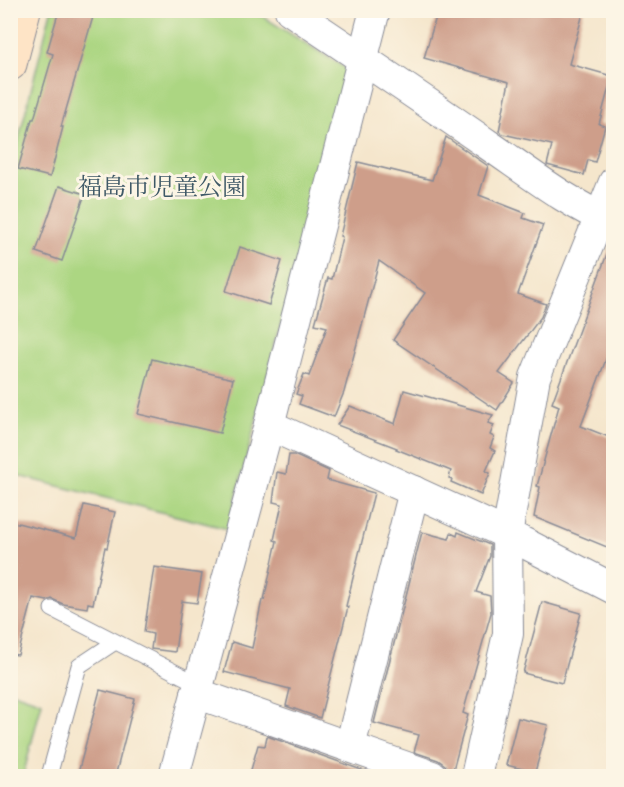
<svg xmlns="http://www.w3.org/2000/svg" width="624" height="787" font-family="'EB Garamond','Noto Serif JP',serif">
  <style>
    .green { fill: #acd682; stroke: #648270; stroke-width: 1.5 }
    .building { fill: #ce9e8a }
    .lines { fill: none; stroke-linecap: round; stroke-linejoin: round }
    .lane-casing { stroke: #888a95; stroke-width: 17 }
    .street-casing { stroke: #888a95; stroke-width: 32 }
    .secondary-casing { stroke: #888a95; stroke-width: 35 }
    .lane { stroke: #fff; stroke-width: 15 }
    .street { stroke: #fff; stroke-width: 30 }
    .secondary { stroke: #fee4c6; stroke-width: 33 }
    .labels { text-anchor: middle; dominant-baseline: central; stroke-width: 6; stroke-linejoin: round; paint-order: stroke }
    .park-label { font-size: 24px; fill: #3f5967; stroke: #fcf5e5 }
  </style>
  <rect width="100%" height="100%" fill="#fcf5e5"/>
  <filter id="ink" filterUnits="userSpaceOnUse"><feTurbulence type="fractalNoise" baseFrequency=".0167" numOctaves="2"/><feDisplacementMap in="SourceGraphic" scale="12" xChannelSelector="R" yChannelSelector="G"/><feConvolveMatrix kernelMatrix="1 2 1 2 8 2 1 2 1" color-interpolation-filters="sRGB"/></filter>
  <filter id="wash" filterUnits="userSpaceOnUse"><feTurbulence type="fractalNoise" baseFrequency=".008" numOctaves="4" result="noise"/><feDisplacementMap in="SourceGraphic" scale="24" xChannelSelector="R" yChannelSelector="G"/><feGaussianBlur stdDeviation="1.35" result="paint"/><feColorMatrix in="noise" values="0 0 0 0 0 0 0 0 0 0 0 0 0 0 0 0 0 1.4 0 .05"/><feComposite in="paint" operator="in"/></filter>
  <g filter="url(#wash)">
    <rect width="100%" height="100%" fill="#f5e6cc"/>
    <g class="green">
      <path d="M51 11H254L347 69 228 529 11 474V169Z"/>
      <path d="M11 691 42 702 23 776H11Z"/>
    </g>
    <g id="blocks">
      <g class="building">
        <path d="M59 10H95L61 127H63L50 177 18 169 32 119H34L53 54 47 52Z"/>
        <path d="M438 10H584L569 64 612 76 599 124 605 126 595 162 588 160 584 175 547 165 552 145 503 134 499 131 509 82 424 58Z"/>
        <path d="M446 137 488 166 479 195 525 213 523 218 543 225 518 294 546 304 541 317 499 373 514 383 497 410 393 340 425 293 379 261 344 392 334 417 299 404 302 396 296 394 304 374 309 376 327 327 315 324 328 278 332 279 342 237 340 236 358 162 432 180Z"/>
        <path d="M59 186 85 194 62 261 36 252Z"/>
        <path d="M611 243 614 244V338L581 426 614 439V550L534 517 540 487 537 486 559 406 552 403Z"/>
        <path d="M240 247 282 261 269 305 226 291Z"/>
        <path d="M152 359 233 379 220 433 138 414Z"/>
        <path d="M404 390 493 415 488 423 494 425 490 435 494 437 490 448 495 451 486 471 490 473 481 495 451 482 452 479 449 478 451 471 396 449 397 448 337 425 350 406 395 424Z"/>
        <path d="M289 455H294L329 471 327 480 374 493 346 606 348 607 320 718 286 706 290 689 224 672 232 642 252 648 262 600H264L277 541 274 540 282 504 273 502 277 472 286 474Z"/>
        <path d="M84 505 115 512 107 548 105 547 93 604 88 603 87 608 63 604 52 599 47 601 33 598 18 655 10 654V521L76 538Z"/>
        <path d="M422 532 449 539 451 533 457 536 458 532 490 545V556L476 592 490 596 491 613 463 713 468 715 451 777H449V772L445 765 438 760 414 752 419 735 374 723Z"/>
        <path d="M154 567 202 574 197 603 182 601 175 652 151 649 153 634 144 632Z"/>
        <path d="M542 602 581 613 562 683 523 673Z"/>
        <path d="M100 690 135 699 115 777H77Z"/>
        <path d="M518 718 548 725 535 772 506 765Z"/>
        <path d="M267 736 381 777H249L258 745 265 746Z"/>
      </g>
    </g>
  </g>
  <g filter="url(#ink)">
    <use href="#blocks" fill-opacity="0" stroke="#888a95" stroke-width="1.5"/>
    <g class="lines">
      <g class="lane-casing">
        <g id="lane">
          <path d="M52 609 198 684"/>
          <path d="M49 776 79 666 115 642"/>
        </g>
      </g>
      <g class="street-casing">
        <g id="street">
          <path d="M290 10C357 55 424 100 490 146 528 172 572 206 614 223"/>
          <path d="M269 425 507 534 614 589"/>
          <path d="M196 693 432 776"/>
          <path d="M350 747 414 491"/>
          <path d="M174 776 269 425 375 10"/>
          <path d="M476 776 508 634 507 534 535 377 614 182"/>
        </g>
      </g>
      <g class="secondary-casing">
        <path id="secondary" d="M10 64 24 10"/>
      </g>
      <use href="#lane" class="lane"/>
      <use href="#street" class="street"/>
      <use href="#secondary" class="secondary"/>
    </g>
  </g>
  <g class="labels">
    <g class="park-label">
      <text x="162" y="186">福島市児童公園</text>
    </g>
  </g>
  <rect width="624" height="787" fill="none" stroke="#fcf5e5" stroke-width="36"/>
</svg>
